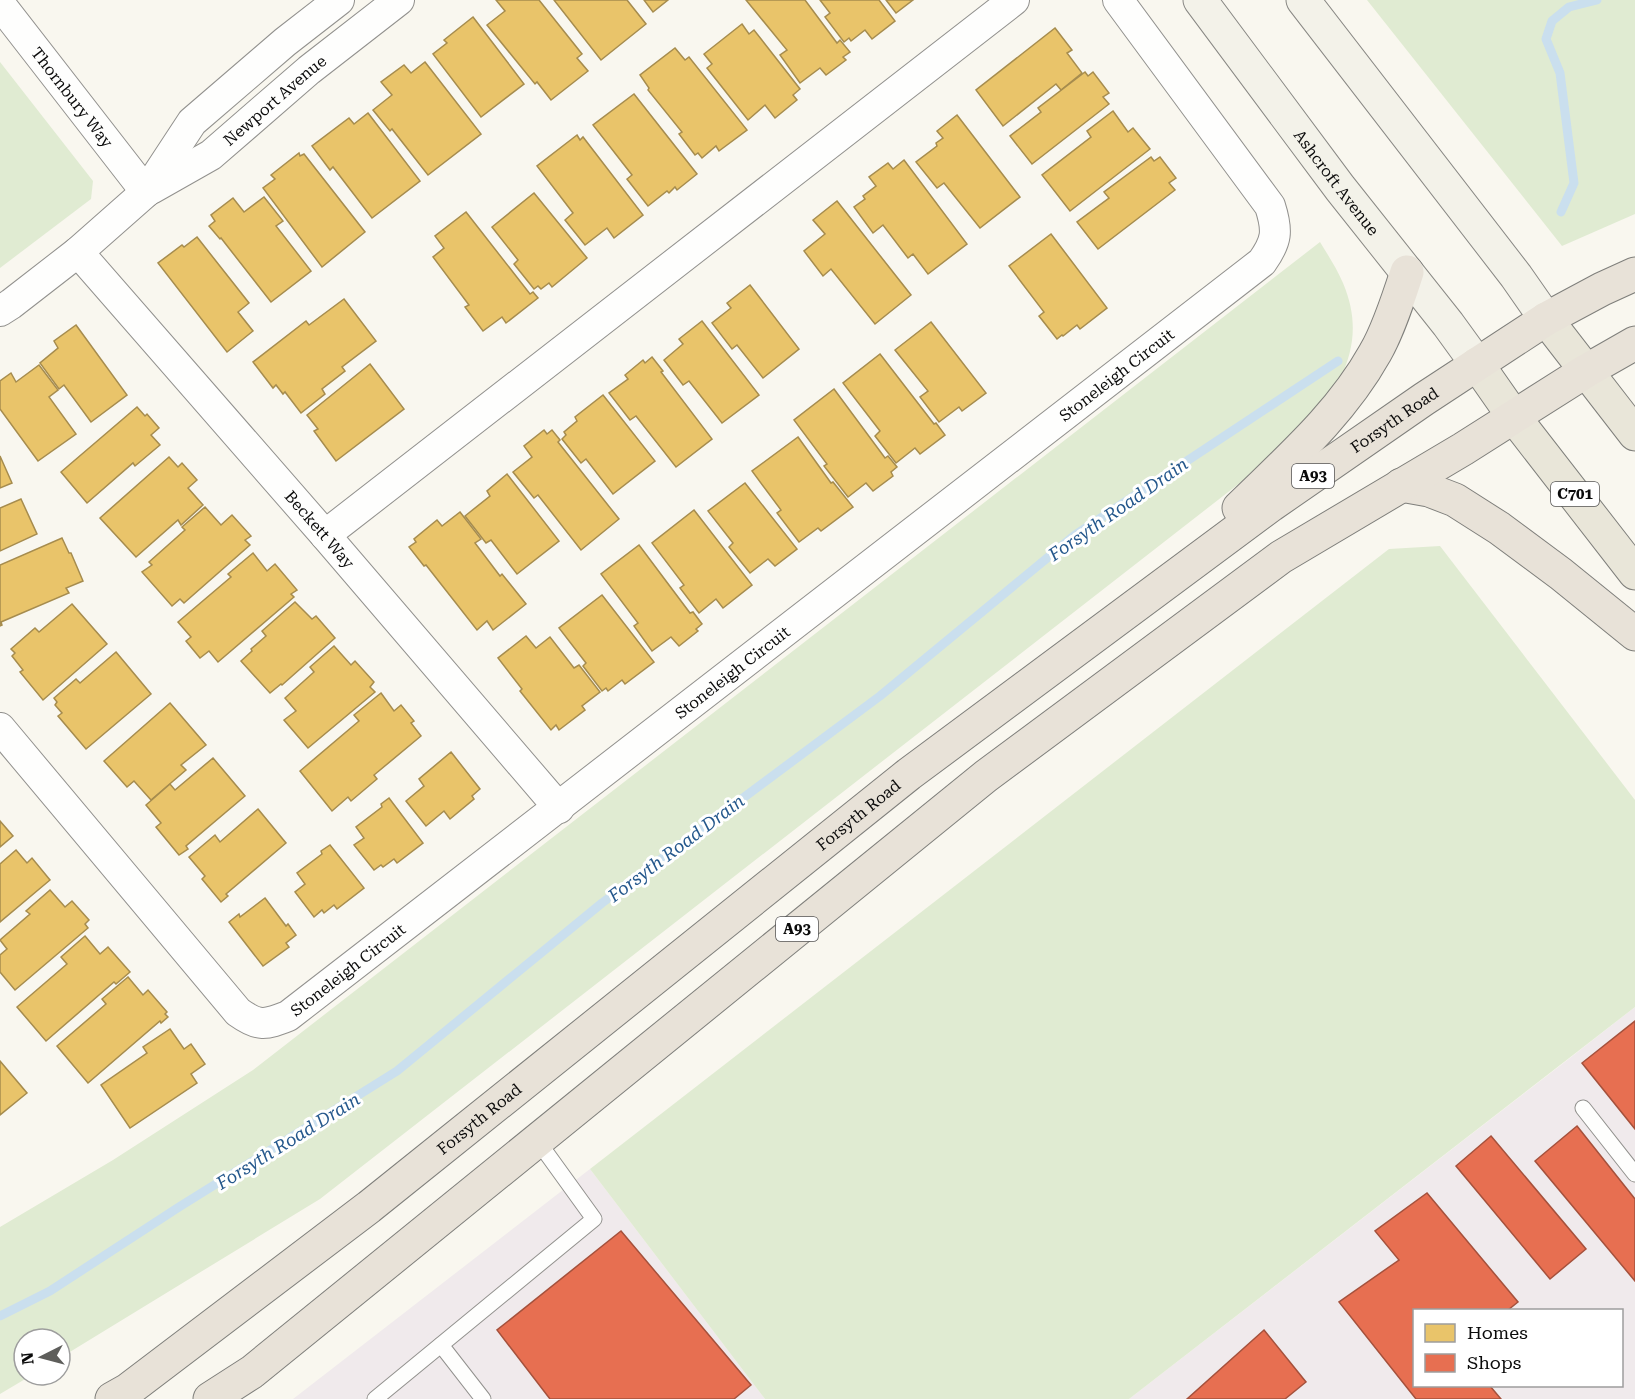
<svg xmlns="http://www.w3.org/2000/svg" width="1635" height="1399" font-family="'Roboto Serif',serif">
  <style>
    .industrial { fill: #f0eaec; fill-rule: evenodd }
    .green { fill: #e0ebd2 }
    .homes { fill: #e9c46a; stroke: #a68c4e; stroke-width: 1.5 }
    .shops { fill: #e76f51; stroke: #a5513c; stroke-width: 1.5 }
    .lines { fill: none; stroke-linecap: round; stroke-linejoin: round }
    .stream { stroke: #cadfee; stroke-width: 9 }
    .service-casing { stroke: #92918e; stroke-width: 17 }
    .minor-casing { stroke: #92918e; stroke-width: 32 }
    .secondary-casing { stroke: #898884; stroke-width: 35 }
    .primary-casing { stroke: #7f7f7b; stroke-width: 35 }
    .trunk-casing { stroke: #7f7f7b; stroke-width: 35 }
    .service { stroke: #fefefd; stroke-width: 15 }
    .minor { stroke: #fefefd; stroke-width: 30 }
    .secondary { stroke: #f3f2e9; stroke-width: 33 }
    .primary { stroke: #e9e6d9; stroke-width: 33 }
    .trunk { stroke: #e8e2d8; stroke-width: 33 }
    .labels { text-anchor: middle; dominant-baseline: central; stroke-width: 6; stroke-linejoin: round; paint-order: stroke }
    .shield { fill: #fff; stroke: #545454; stroke-width: 1.5 }
    .shield-label { font-size: 15px; font-weight: bold; fill: #0b0b0b }
    .street-label { font-size: 16px; fill: #0b0b0b; stroke: #fff }
    .water-label { font-size: 18px; font-style: italic; fill: #25588c; stroke: #fff }
  </style>
  <rect width="100%" height="100%" fill="#f9f7ef"/>
  <g class="industrial">
    <path d="M1635 1007V1399H1129L1561 1065ZM1414 1310H1622V1386H1414Z"/>
    <path d="M590 1169 765 1399H293Z"/>
  </g>
  <g class="green">
    <path d="M1367 0H1635V214L1562 246Z"/>
    <path d="M0 62 93 181 91 199 0 268Z"/>
    <path d="M1320 242C1328 255 1337 269 1343 283 1367 340 1343 378 1313 426L320 1199 60 1358V1339H24V1375H32L0 1394V1227L113 1160 253 1070Z"/>
    <path d="M1440 546 1635 800V1007L1129 1399H765L590 1169 1389 549Z"/>
  </g>
  <g class="homes">
    <path d="M496 0H539L582 54 577 58 588 71 551 100 537 82 535 84 487 25 505 11Z"/>
    <path d="M554 0H627L646 24 601 60Z"/>
    <path d="M644 0H668L653 12Z"/>
    <path d="M746 0H805L837 43 840 40 850 52 843 57 846 60 826 75 820 68 800 83 780 55 787 50Z"/>
    <path d="M820 0H879L895 21 872 39 865 30 851 41 849 38 844 42 825 17 830 13Z"/>
    <path d="M886 0H913L896 13Z"/>
    <path d="M473 17 524 84 481 117 433 54 447 43 444 40Z"/>
    <path d="M742 24 749 34 754 30 800 89 793 95 797 100 775 118 765 105 748 120 707 68 712 64 704 54Z"/>
    <path d="M1055 28 1072 50 1067 53 1082 73 1061 90 1056 84 1003 126 976 90Z"/>
    <path d="M675 48 685 60 689 57 747 130 719 151 716 146 702 158 698 153 695 155 679 134 682 132 648 90 649 88 640 75Z"/>
    <path d="M425 62 481 134 428 175 392 129 390 131 373 110 392 95 381 82 404 65 411 73Z"/>
    <path d="M1085 72 1088 76 1093 72 1109 93 1103 97 1109 104 1032 164 1010 136 1041 112 1038 108Z"/>
    <path d="M634 94 697 174 677 190 675 187 669 193 667 191 648 206 627 179 632 175 593 125Z"/>
    <path d="M1113 111 1128 132 1133 128 1150 149 1070 211 1042 175 1091 137 1087 131Z"/>
    <path d="M368 113 420 181 372 218 333 167 330 170 312 146 349 118 354 124Z"/>
    <path d="M957 115 1020 197 980 228 944 183 937 188 916 162 937 146 936 143 943 138 937 131Z"/>
    <path d="M577 135 580 140 583 137 643 215 614 238 607 228 585 245 565 220 573 213 537 166Z"/>
    <path d="M299 153 300 156 304 154 365 232 322 267 263 188 275 179 271 175Z"/>
    <path d="M1151 157 1154 161 1160 157 1176 178 1169 183 1175 190 1098 249 1077 222 1109 198 1104 192Z"/>
    <path d="M904 160 967 244 928 274 913 254 908 258 883 225 873 233 854 207 865 199 863 196 876 186 869 177 888 163 893 169Z"/>
    <path d="M534 193 587 258 552 287 549 283 541 289 538 286 534 289 514 264 518 260 492 227Z"/>
    <path d="M264 197 283 221 276 226 311 271 271 302 221 238 220 239 209 226 215 221 211 215 233 198 244 212Z"/>
    <path d="M837 201 911 295 875 324 831 269 823 276 804 251 825 234 813 220Z"/>
    <path d="M466 212 530 294 533 292 538 298 506 323 502 317 483 331 465 307 469 305 433 257 444 248 435 236Z"/>
    <path d="M1051 234 1107 308 1080 329 1077 325 1063 336 1062 335 1057 339 1039 316 1044 312 1009 266Z"/>
    <path d="M197 237 249 303 238 312 253 331 227 352 158 263 182 245 184 247Z"/>
    <path d="M750 285 799 349 763 378 737 345 732 349 712 323 731 308 727 303Z"/>
    <path d="M344 299 376 341 342 367 345 371 322 389 325 394 301 413 285 392 283 394 276 385 273 388 253 362 306 321 309 325Z"/>
    <path d="M702 321 759 395 722 423 689 381 683 385 664 360 683 344 679 339Z"/>
    <path d="M931 322 986 393 962 411 959 407 939 422 920 397 928 391 895 350Z"/>
    <path d="M76 325 127 395 91 422 64 385 59 389 40 363 58 348 54 341Z"/>
    <path d="M880 354 934 424 936 423 945 435 920 454 915 448 896 463 875 436 880 431 843 383Z"/>
    <path d="M652 357 663 371 661 372 712 439 676 467 636 416 630 420 609 393 628 379 625 375 643 360 645 363Z"/>
    <path d="M370 364 404 409 336 461 314 431 318 429 307 415Z"/>
    <path d="M39 365 58 390 49 397 76 434 38 461 0 409V381L11 373 16 382Z"/>
    <path d="M834 389 885 458 888 456 897 467 891 472 893 476 873 491 866 483 848 497 824 466 827 464 794 420Z"/>
    <path d="M603 395 655 461 613 494 586 459 581 463 562 439 566 435 564 432 577 421 575 417Z"/>
    <path d="M137 407 145 416 147 414 159 428 151 435 160 445 135 466 133 463 87 503 61 472Z"/>
    <path d="M544 430 547 434 552 430 560 440 558 442 619 519 581 550 538 495 534 498 513 472 532 457 524 446Z"/>
    <path d="M798 437 831 483 833 482 853 507 821 531 818 528 799 542 777 513 781 510 752 471Z"/>
    <path d="M0 456 12 483 0 488Z"/>
    <path d="M169 457 178 467 182 463 197 480 188 488 203 505 181 525 178 520 136 557 100 518Z"/>
    <path d="M507 474 559 541 517 574 491 540 486 543 465 516 490 496 487 491Z"/>
    <path d="M745 483 797 549 775 566 768 559 750 573 729 547 733 543 708 511Z"/>
    <path d="M21 499 37 534 0 551V508Z"/>
    <path d="M205 507 221 525 232 515 251 536 245 540 250 545 184 603 180 599 172 606 142 572 152 565 149 562 185 530 182 527Z"/>
    <path d="M694 510 752 585 723 608 716 599 699 613 680 588 684 585 652 543Z"/>
    <path d="M460 512 481 539 475 543 500 576 502 574 526 604 493 630 487 621 477 630 426 565 424 566 409 547 416 542 414 539 437 520 442 526Z"/>
    <path d="M62 538 69 553H71L83 581 66 588 69 593 1 622 2 625 0 626V565Z"/>
    <path d="M639 545 690 613 693 612 702 624 696 629 698 631 679 646 671 637 652 651 634 626 638 623 601 574Z"/>
    <path d="M253 553 267 571 275 564 297 590 291 594 294 597 218 662 209 651 200 658 186 641 191 637 178 622 231 577 228 574Z"/>
    <path d="M602 595 654 662 625 684 622 680 608 691 606 688 602 691 583 666 586 663 559 628Z"/>
    <path d="M295 602 312 619 316 616 335 638 282 685 281 684 270 693 241 661 252 651 251 649 266 636 262 631Z"/>
    <path d="M72 604 107 644 43 700 20 672 23 670 12 656 15 653 11 649 35 628 39 632Z"/>
    <path d="M526 636 536 648 550 637 574 668 579 665 600 692 582 706 585 710 559 730 556 725 551 730 520 691 522 689 498 658Z"/>
    <path d="M334 646 351 665 355 661 374 682 370 687 375 692 308 748 284 720 296 711 285 698 314 672 310 667Z"/>
    <path d="M116 652 151 694 86 749 58 716 62 713 55 705 57 702 54 698 76 679 80 683Z"/>
    <path d="M381 693 394 711 401 705 414 721 411 723 421 736 374 775 377 779 351 801 348 797 332 811 300 771 359 721 354 715Z"/>
    <path d="M170 703 206 745 181 765 186 770 151 800 134 781 127 787 104 761Z"/>
    <path d="M451 752 480 789 472 796 474 799 450 819 444 811 426 826 406 801 424 786 419 779Z"/>
    <path d="M213 758 245 796 186 846 188 849 179 855 156 827 161 823 146 805 170 784 175 790Z"/>
    <path d="M389 798 423 843 397 863 394 859 383 867 381 865 374 870 354 845 364 838 356 827 382 807 381 804Z"/>
    <path d="M258 809 286 843 226 894 228 896 221 902 202 879 205 876 189 857 215 835 220 842Z"/>
    <path d="M0 821 13 836 0 847Z"/>
    <path d="M330 845 364 888 337 909 334 905 324 913 322 910 314 917 295 892 305 884 297 873 322 854 321 851Z"/>
    <path d="M16 850 27 863 32 858 50 880 0 922V864Z"/>
    <path d="M50 890 65 907 72 901 89 920 85 924 88 928 15 990 0 972V955L7 949 0 940 30 914 26 911Z"/>
    <path d="M265 898 286 926 288 924 296 935 286 943 289 947 263 966 229 922 239 914 240 917Z"/>
    <path d="M85 936 100 954 108 947 130 972 116 984 114 982 46 1041 17 1007 67 964 61 957Z"/>
    <path d="M128 977 143 995 148 990 167 1012 165 1014 168 1017 161 1023 160 1021 88 1083 57 1046 106 1004 102 999Z"/>
    <path d="M170 1029 184 1049 191 1044 205 1064 191 1074 197 1083 130 1128 101 1085 147 1053 143 1047Z"/>
    <path d="M0 1061 27 1093 0 1115Z"/>
  </g>
  <g class="shops">
    <path d="M1635 1021V1129L1582 1063Z"/>
    <path d="M1577 1126 1635 1199V1281L1535 1161Z"/>
    <path d="M1491 1136 1586 1249 1550 1279 1456 1166Z"/>
    <path d="M1427 1193 1518 1302 1508 1310H1414V1386H1490L1501 1399H1416L1339 1302 1399 1260 1375 1231Z"/>
    <path d="M621 1231 751 1385 734 1399H550L497 1330Z"/>
    <path d="M1264 1330 1306 1382 1285 1399H1187Z"/>
  </g>
  <g class="lines">
    <g class="stream">
      <path d="M1561 212 1574 183 1560 73 1546 39 1552 21 1569 7 1597 0"/>
      <path d="M0 1316 50 1291 179 1207 397 1071 602 903 880 696 1075 535 1338 361"/>
    </g>
    <g class="service-casing">
      <g id="service">
        <path d="M1583 1108 1635 1174"/>
        <path d="M441 1345 483 1399"/>
        <path d="M375 1399 594 1219 537 1140"/>
      </g>
    </g>
    <g class="minor-casing">
      <g id="minor">
        <path id="s1" d="M0 4 146 192"/>
        <path id="s2" d="M151 189 211 155 309 70 399 0"/>
        <path id="s3" d="M78 252 325 535 559 808"/>
        <path d="M0 311 11 304 78 252 146 192 192 122 285 42 339 0"/>
        <path d="M325 535 1014 0"/>
        <path id="s4" d="M0 728 238 1012C259 1027 265 1025 288 1016L1262 262C1277 241 1278 231 1270 206L1118 0"/>
      </g>
    </g>
    <g class="secondary-casing">
      <g id="secondary">
        <path id="s5" d="M1200 0 1340 188 1448 324 1477 364"/>
        <path d="M1303 0 1516 276 1546 319"/>
      </g>
    </g>
    <g class="primary-casing">
      <g id="primary">
        <path d="M1546 319 1635 434"/>
        <path d="M1477 364 1514 417 1635 573"/>
      </g>
    </g>
    <g class="trunk-casing">
      <g id="trunk">
        <path d="M1401 485 1429 490 1455 500 1499 528 1561 574 1635 634"/>
        <path d="M1239 508C1288 460 1341 414 1375 353 1388 331 1399 297 1407 272"/>
        <path id="s6" d="M112 1399 128 1390 369 1207 909 774 1271 505 1424 399 1546 319 1602 289 1635 274"/>
        <path d="M210 1399 252 1372 986 776 1281 557 1463 449 1586 371 1635 343"/>
      </g>
    </g>
    <use href="#service" class="service"/>
    <use href="#minor" class="minor"/>
    <use href="#secondary" class="secondary"/>
    <use href="#primary" class="primary"/>
    <use href="#trunk" class="trunk"/>
  </g>
  <g class="labels">
    <g class="shield">
      <rect x="1292" y="464" width="42" height="24" rx="4.5"/>
      <rect x="1551" y="482" width="48" height="24" rx="4.5"/>
      <rect x="776" y="917" width="42" height="24" rx="4.5"/>
    </g>
    <g class="shield-label">
      <text x="1313" y="476">A93</text>
      <text x="1575" y="494">C701</text>
      <text x="797" y="929">A93</text>
    </g>
    <g class="street-label">
      <text stroke="none"><textPath href="#s1" startOffset="118">Thornbury Way</textPath></text>
      <text stroke="none"><textPath href="#s2" startOffset="153">Newport Avenue</textPath></text>
      <text stroke="none"><textPath href="#s5" startOffset="228">Ashcroft Avenue</textPath></text>
      <text stroke="none"><textPath href="#s4" startOffset="1472">Stoneleigh Circuit</textPath></text>
      <text stroke="none"><textPath href="#s6" startOffset="1614">Forsyth Road</textPath></text>
      <text stroke="none"><textPath href="#s3" startOffset="368">Beckett Way</textPath></text>
      <text stroke="none"><textPath href="#s4" startOffset="986">Stoneleigh Circuit</textPath></text>
      <text stroke="none"><textPath href="#s6" startOffset="948">Forsyth Road</textPath></text>
      <text stroke="none"><textPath href="#s4" startOffset="500">Stoneleigh Circuit</textPath></text>
      <text stroke="none"><textPath href="#s6" startOffset="462">Forsyth Road</textPath></text>
    </g>
    <g class="water-label">
      <text transform="translate(1118 509) rotate(-35)">Forsyth Road Drain</text>
      <text transform="translate(676 848) rotate(-37)">Forsyth Road Drain</text>
      <text transform="translate(288 1141) rotate(-32)">Forsyth Road Drain</text>
    </g>
  </g>
  <rect x="1413" y="1309" width="210" height="78" fill="#ffffff" stroke="#9d9d9d" stroke-width="1.5"/>
  <rect x="1425" y="1324" width="30" height="18" fill="#e9c46a" stroke="#9d9d9d" stroke-width="1.5"/>
  <text x="1467" y="1339" font-size="18" fill="#0b0b0b">Homes</text>
  <rect x="1425" y="1354" width="30" height="18" fill="#e76f51" stroke="#9d9d9d" stroke-width="1.5"/>
  <text x="1467" y="1369" font-size="18" fill="#0b0b0b">Shops</text>
  <g transform="translate(42 1357) rotate(264)"><circle r="28" fill="#ffffff" stroke="#9d9d9d" stroke-width="1.5"/>
  <path d="M0-4.5L10 22L0 15L-10 22Z" fill="#5e5e5b"/>
  <text y="-9" font-size="16" font-weight="bold" text-anchor="middle" fill="#0b0b0b">N</text>
  </g>
</svg>
